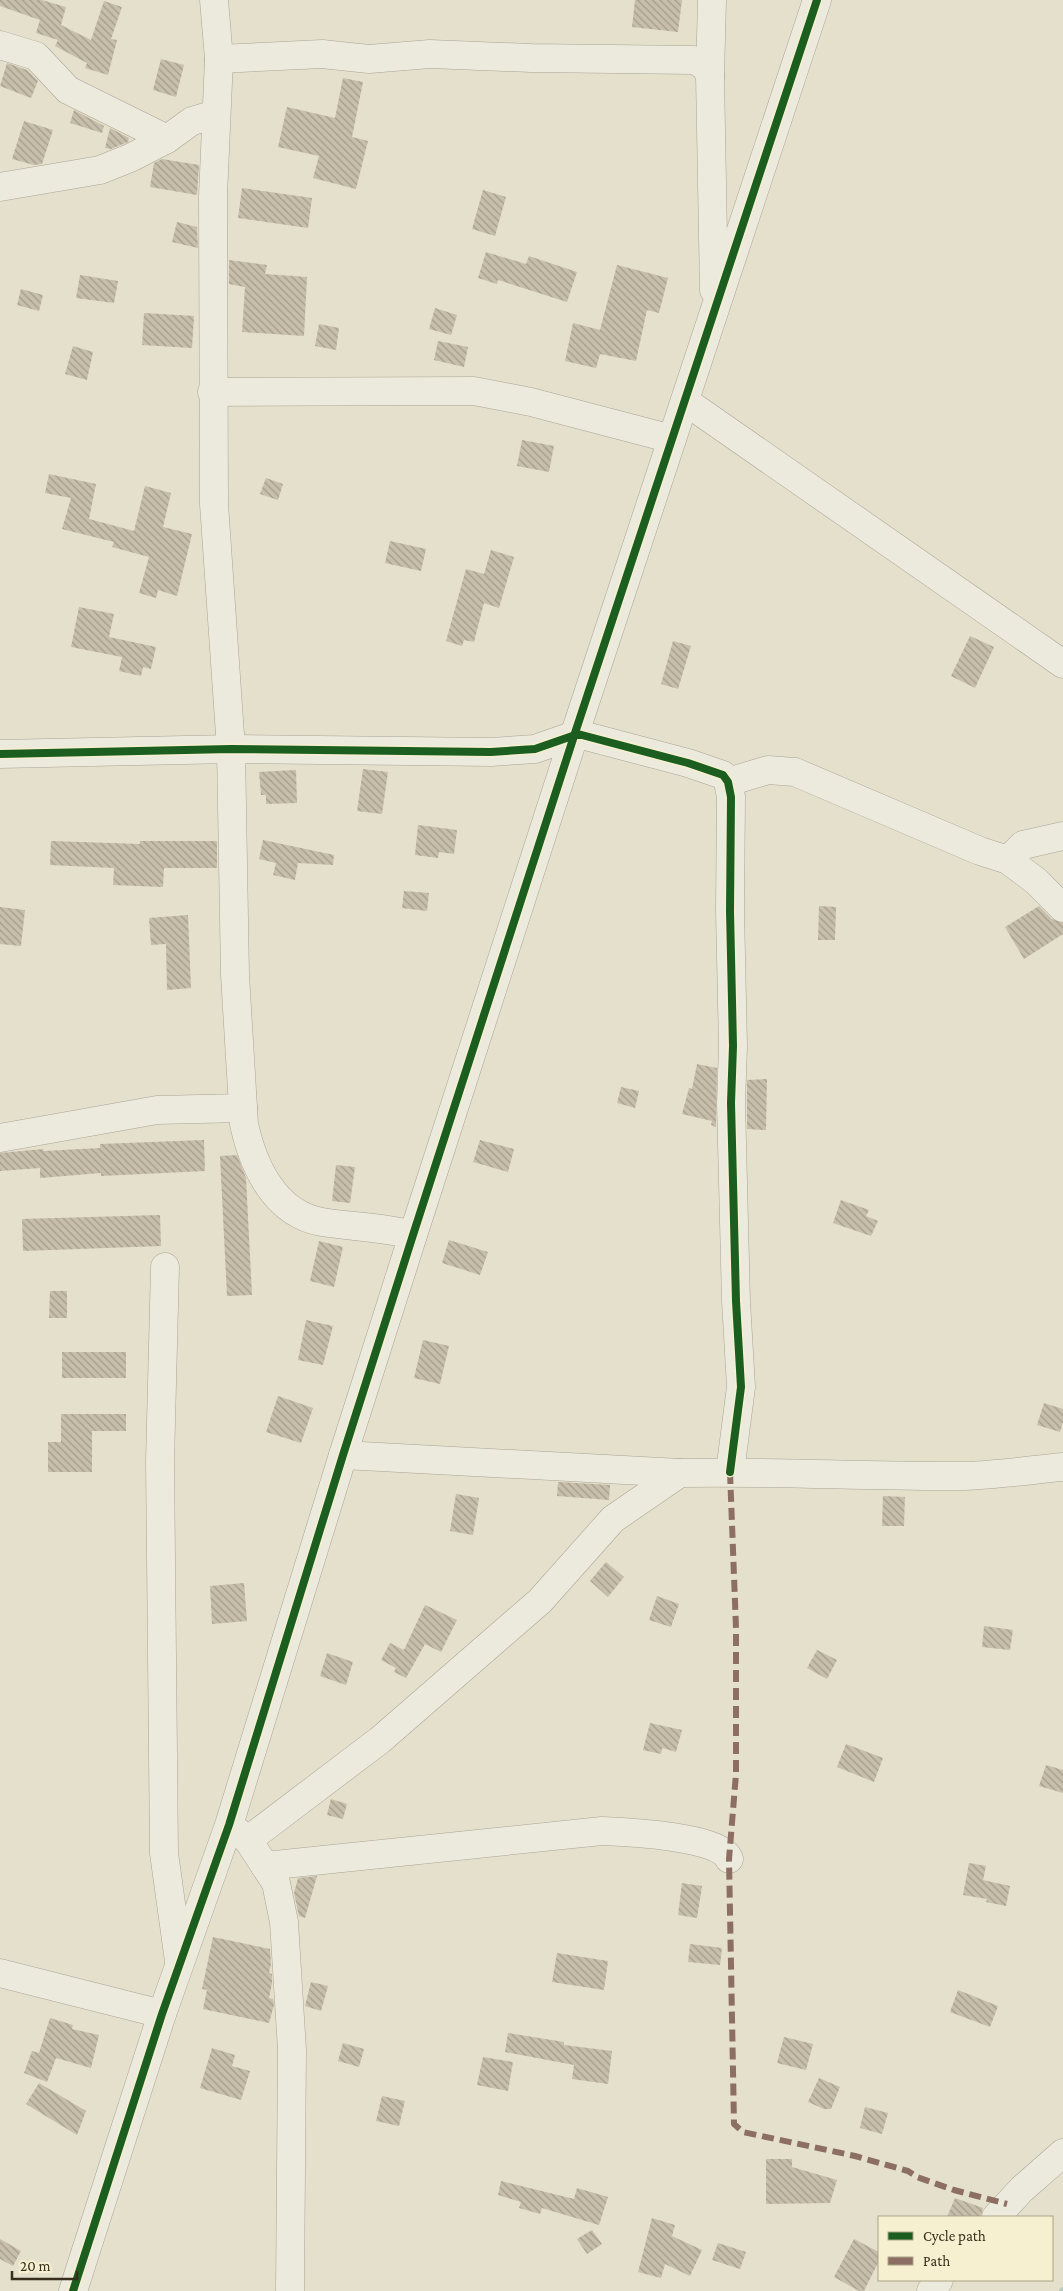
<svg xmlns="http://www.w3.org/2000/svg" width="1063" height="2291" font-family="'Crimson Pro',serif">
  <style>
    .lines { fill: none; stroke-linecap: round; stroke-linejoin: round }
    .stream { stroke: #b7cac1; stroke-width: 6 }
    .building { fill: url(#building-back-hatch) }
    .minor-casing { stroke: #a9a495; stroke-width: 29 }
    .minor { stroke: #ece9dd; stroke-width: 28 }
    .quiet { stroke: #8d6e63; stroke-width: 6; stroke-dasharray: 12 6; stroke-linecap: butt }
    .cycleway-casing { stroke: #f6f0d0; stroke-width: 11 }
    .cycleway { stroke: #1b5e20; stroke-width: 8 }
  </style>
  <defs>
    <pattern id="building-back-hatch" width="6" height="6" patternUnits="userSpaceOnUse" patternTransform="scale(1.25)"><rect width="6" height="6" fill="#c8beac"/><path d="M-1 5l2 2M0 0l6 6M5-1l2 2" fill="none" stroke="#a39b8b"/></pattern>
  </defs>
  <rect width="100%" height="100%" fill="#e4e0cc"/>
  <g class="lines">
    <path class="stream" d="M1062 2291 1063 2290"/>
  </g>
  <g class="building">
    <path d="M0 0H42L66 7 61 25 91 40 104 1 122 7 111 39 117 40 108 75 85 68 87 63 55 46 58 40 36 33 40 20 0 6Z"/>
    <path d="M635 0H682L678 32 632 27Z"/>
    <path d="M161 59 184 65 176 97 153 90Z"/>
    <path d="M7 63 27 70 38 81 31 98 0 86Z"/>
    <path d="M343 78 363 82 352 137 368 141 356 189 313 178 319 156 278 147 287 107 335 118Z"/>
    <path d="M74 110 104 126 102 133 70 123Z"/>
    <path d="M24 121 53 130 42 164 34 165 12 159Z"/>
    <path d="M110 128 129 138 128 142 111 149 105 148Z"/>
    <path d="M162 159 199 165 197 195 150 187 154 163Z"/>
    <path d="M242 188 312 198 308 228 238 218Z"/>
    <path d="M483 190 506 197 495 236 472 229Z"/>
    <path d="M177 222 197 227 198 248 172 242Z"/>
    <path d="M486 252 526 264 529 256 577 272 567 302 498 280 497 284 478 278Z"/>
    <path d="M229 260 267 265 265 274 307 277 304 336 242 332 245 287 229 284Z"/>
    <path d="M617 265 668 278 659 313 647 310 636 361 600 354 596 368 565 361 573 323 600 330Z"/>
    <path d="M80 275 118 281 114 303 76 298Z"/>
    <path d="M21 289 43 295 39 311 17 305Z"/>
    <path d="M435 308 457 315 451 335 429 329Z"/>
    <path d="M144 313 194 316 192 348 142 345Z"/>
    <path d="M319 324 339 328 336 350 315 346Z"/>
    <path d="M438 341 468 347 464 367 434 360Z"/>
    <path d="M73 346 93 352 87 380 65 374Z"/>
    <path d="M522 440 554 446 549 472 517 466Z"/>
    <path d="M49 474 96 484 89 519 134 531 145 486 171 493 163 527 192 534 177 596 158 590 156 598 139 593 149 557 112 547 114 542 62 529 71 498 45 493Z"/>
    <path d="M266 478 283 484 278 500 260 494Z"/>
    <path d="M390 541 426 549 421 571 385 563Z"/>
    <path d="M491 550 514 557 499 608 484 603 474 642 464 640 462 646 446 641 466 569 484 574Z"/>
    <path d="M79 607 114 614 109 637 156 647 151 669 143 667 141 676 119 671 122 657 71 647Z"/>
    <path d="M970 636 994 647 975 688 951 676Z"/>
    <path d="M673 641 691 646 678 689 661 684Z"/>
    <path d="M363 769 388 772 382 814 357 811Z"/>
    <path d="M296 770 297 803 266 804V795H261L259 772Z"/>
    <path d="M418 825 457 830 454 854 439 852 438 858 415 855Z"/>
    <path d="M263 840 334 855 333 865 298 863 295 880 273 875 276 863 259 859Z"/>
    <path d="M51 841 140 844V841H217V868H164L163 887 113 885 114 868 50 865Z"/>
    <path d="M404 891 429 893 427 911 402 908Z"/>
    <path d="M819 906 836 907 835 940H818Z"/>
    <path d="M1039 906 1052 919 1063 923V934L1024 959 1005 927Z"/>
    <path d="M0 907 25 910 21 946 0 944Z"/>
    <path d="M188 915 191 988 167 990 166 944 151 945 149 918Z"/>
    <path d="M697 1064 717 1068 716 1127 711 1125 712 1121 682 1114 689 1088 692 1089Z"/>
    <path d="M767 1079 766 1130 747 1129V1080Z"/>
    <path d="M621 1087 639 1091 635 1108 617 1103Z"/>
    <path d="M204 1140 205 1171 101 1176V1173L40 1178V1168L0 1171V1153L43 1149 44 1151 100 1148V1144Z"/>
    <path d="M480 1140 514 1149 508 1172 473 1162Z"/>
    <path d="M237 1155 246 1178 252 1295 227 1296 220 1156Z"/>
    <path d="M336 1165 355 1167 350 1203 332 1201Z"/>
    <path d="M841 1200 869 1210 866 1216 878 1221 871 1236 833 1223Z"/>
    <path d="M160 1215 161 1246 23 1251 22 1219Z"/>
    <path d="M449 1240 488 1252 480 1275 442 1263Z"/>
    <path d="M319 1241 343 1247 334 1287 310 1281Z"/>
    <path d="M50 1291H67V1318H49Z"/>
    <path d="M306 1320 333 1326 323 1365 298 1360Z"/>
    <path d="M423 1340 449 1346 440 1384 414 1378Z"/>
    <rect x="62" y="1352" width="64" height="26"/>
    <path d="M278 1396 313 1408 301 1443 266 1432Z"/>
    <path d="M1044 1403 1063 1409V1422L1060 1432 1037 1425Z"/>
    <path d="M61 1414H126V1431H92V1472H48V1442H61Z"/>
    <path d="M558 1482 610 1485 609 1500 557 1496Z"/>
    <path d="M456 1494 479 1498 473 1535 450 1531Z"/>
    <path d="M883 1496 905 1497 904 1526H882Z"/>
    <path d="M606 1562 624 1577 608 1597 590 1581Z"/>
    <path d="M244 1583 247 1621 212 1624 210 1586Z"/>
    <path d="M657 1596 679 1604 671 1627 649 1620Z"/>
    <path d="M425 1605 457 1620 441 1652 425 1644 406 1678 394 1672 396 1668 381 1660 390 1643 404 1650Z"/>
    <path d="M984 1626 1013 1630 1010 1650 982 1647Z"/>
    <path d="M817 1650 837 1660 827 1679 807 1668Z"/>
    <path d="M327 1653 353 1662 346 1685 320 1676Z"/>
    <path d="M650 1723 682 1730 676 1752 662 1748 661 1754 643 1750Z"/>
    <path d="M846 1744 883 1758 874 1782 837 1767Z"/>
    <path d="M1046 1765 1063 1770V1793L1039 1786Z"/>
    <path d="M331 1799 347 1804 343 1819 327 1815Z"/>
    <path d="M969 1863 986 1866 983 1880 1010 1886 1006 1906 986 1902 987 1899 963 1895Z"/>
    <path d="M317 1876 305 1918 299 1916 294 1893 298 1878Z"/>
    <path d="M682 1883 702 1886 697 1918 678 1915Z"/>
    <path d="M213 1937 270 1949 271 1964 269 1973 272 1974V1983L269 1998 273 1999 274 2005 269 2023 203 2009 207 1990 202 1989Z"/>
    <path d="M690 1944 722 1948 720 1965 688 1962Z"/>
    <path d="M557 1953 608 1961 604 1990 552 1982Z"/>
    <path d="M311 1982 328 1986 321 2011 305 2006Z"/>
    <path d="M958 1990 998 2006 990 2027 950 2012Z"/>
    <path d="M50 2018 73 2025 72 2029 99 2035 91 2068 56 2058 47 2082 24 2073 32 2051 39 2053Z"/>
    <path d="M508 2033 564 2042V2045L612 2051 608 2084 572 2079 574 2065 505 2052Z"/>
    <path d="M784 2037 813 2044 806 2070 777 2063Z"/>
    <path d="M343 2043 364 2049 359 2067 338 2061Z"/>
    <path d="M212 2048 235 2055 232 2066 250 2071 241 2100 200 2088Z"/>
    <path d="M483 2057 513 2062 508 2091 477 2085Z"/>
    <path d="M819 2078 840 2087 831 2109H824L808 2102Z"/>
    <path d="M39 2083 86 2111 77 2135 26 2104Z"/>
    <path d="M382 2096 405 2101 399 2126 376 2121Z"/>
    <path d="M865 2107 888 2113 882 2134 860 2128Z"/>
    <path d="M766 2159H792V2167L837 2180 830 2203 766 2204Z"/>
    <path d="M501 2181 574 2199 577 2188 608 2197 599 2225 542 2208 540 2214 519 2208 521 2202 498 2195Z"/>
    <path d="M955 2198 983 2208 981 2217H947Z"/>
    <path d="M652 2218 675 2225 672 2236 702 2250 690 2276 665 2264 661 2278 638 2272Z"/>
    <path d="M592 2230 602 2244 587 2254 577 2239Z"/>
    <path d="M0 2239 21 2251 13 2266 0 2259Z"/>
    <path d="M854 2239 879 2252V2261L864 2291H859L834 2277Z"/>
    <path d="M718 2243 746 2252 740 2269 712 2260Z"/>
  </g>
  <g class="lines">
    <g class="minor-casing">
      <g id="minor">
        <path d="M214 0 219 59 213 196 214 504 231 749 235 975 244 1124C253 1166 275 1214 322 1222 353 1227 383 1227 413 1235"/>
        <path d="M0 45 36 56 68 90 167 139"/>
        <path d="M219 59 322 54 369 59 430 54 531 58 694 60 705 66 710 76 714 290"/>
        <path d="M710 76 712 0"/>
        <path d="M0 187 100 170 130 158 167 139 192 121 216 114"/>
        <path d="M212 392 474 391 531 402 672 439"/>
        <path d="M685 401 1063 664"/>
        <path d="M0 754 231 749 491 752 535 749 578 734 688 763 723 775 728 782 731 797 730 911 733 1046 731 1103 736 1301 741 1387 730 1472"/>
        <path d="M728 782 768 770 795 772 980 851 1008 860 1036 881 1063 908"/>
        <path d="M1008 860 1023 845 1063 836"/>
        <path d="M0 1138 157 1110 243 1108"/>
        <path d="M165 1267 160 1461 164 1853 179 1961"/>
        <path d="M343 1455 680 1473C775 1471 870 1477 965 1476 997 1475 1030 1470 1063 1467"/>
        <path d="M234 1829 248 1840 276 1883 284 1922 292 2050 290 2291"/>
        <path d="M248 1840 380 1740 540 1601 613 1519 680 1473"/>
        <path d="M265 1866 602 1831C625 1832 721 1836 729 1859"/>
        <path d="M0 1973 162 2014"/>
        <path d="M996 2217 1022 2189 1063 2153"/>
        <path d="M73 2291 162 2014 229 1825 343 1455 413 1235 574 736 817 0"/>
        <path d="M931 2291 939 2280"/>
      </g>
    </g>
    <use href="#minor" class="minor"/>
    <path class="quiet" d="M730 1472 736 1628V1774L729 1859 734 2124 743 2132 855 2156 908 2171 917 2177 954 2190 1007 2204"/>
    <g class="cycleway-casing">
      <g id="cycleway">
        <path d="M0 754 231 749 491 752 535 749 578 734 688 763 723 775 728 782 731 797 730 911 733 1046 731 1103 736 1301 741 1387 730 1472"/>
        <path d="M73 2291 162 2014 229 1825 343 1455 413 1235 574 736 817 0"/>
      </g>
    </g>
    <use href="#cycleway" class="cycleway"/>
  </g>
  <rect x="878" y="2216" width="175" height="65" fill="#f6f0d0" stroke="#aaa288"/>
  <rect x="888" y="2232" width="25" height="8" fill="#1b5e20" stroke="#aaa288"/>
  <text x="923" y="2241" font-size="15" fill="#372e1d">Cycle path</text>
  <rect x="888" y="2257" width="25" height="8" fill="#8d6e63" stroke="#aaa288"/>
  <text x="923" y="2266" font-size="15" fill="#372e1d">Path</text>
  <path d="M12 2271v8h65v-8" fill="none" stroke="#372e1d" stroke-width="2.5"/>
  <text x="20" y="2271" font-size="15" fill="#372e1d" stroke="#f6f0d0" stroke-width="4" paint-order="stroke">20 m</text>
</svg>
